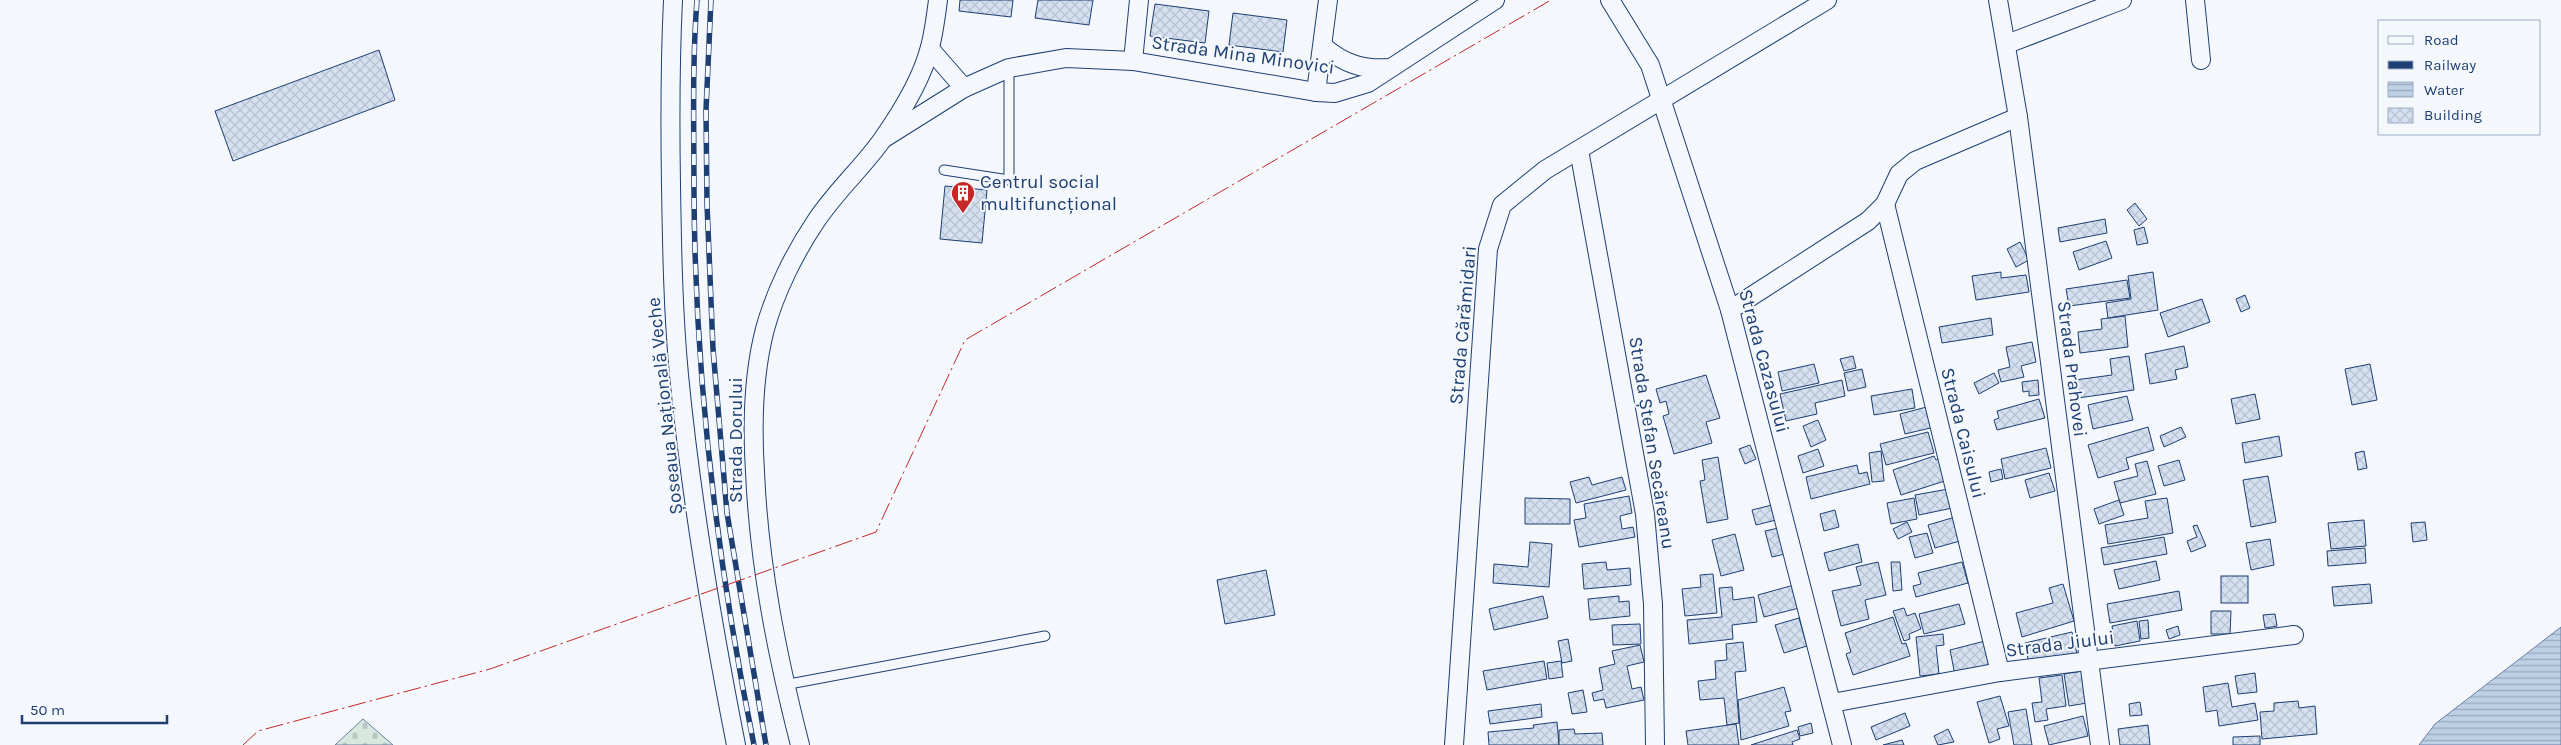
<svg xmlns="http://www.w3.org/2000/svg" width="2561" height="745" font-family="Karla,sans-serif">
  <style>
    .cemetery { fill: url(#cemetery-stones); stroke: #687fa3 }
    .water { fill: url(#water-rules); stroke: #687fa3 }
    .building { fill: url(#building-cross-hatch); stroke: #1d3f73 }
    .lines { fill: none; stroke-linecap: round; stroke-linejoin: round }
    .service-casing { stroke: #1d3f73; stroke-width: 11 }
    .minor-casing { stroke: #1d3f73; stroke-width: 20 }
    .service { stroke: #f4f7fb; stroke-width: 9 }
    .minor { stroke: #f4f7fb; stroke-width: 18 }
    .rail-casing { stroke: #1d3f73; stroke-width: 5.5 }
    .rail { stroke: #f4f7fb; stroke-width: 4; stroke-dasharray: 11; stroke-linecap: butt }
    .power { stroke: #c62828; stroke-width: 1; stroke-dasharray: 18 4 2.5 4; stroke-linecap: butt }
    .labels { text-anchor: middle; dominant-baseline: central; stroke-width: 4; stroke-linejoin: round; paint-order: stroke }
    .street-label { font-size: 19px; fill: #1d3f73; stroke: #f4f7fb }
    .poi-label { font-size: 19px; fill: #1d3f73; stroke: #f4f7fb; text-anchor: start }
  </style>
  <defs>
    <pattern id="cemetery-stones" width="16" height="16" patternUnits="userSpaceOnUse" patternTransform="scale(1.25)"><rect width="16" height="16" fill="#d7e8df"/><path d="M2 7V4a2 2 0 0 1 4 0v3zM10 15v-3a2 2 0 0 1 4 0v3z" fill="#b8c8c3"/></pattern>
    <pattern id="water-rules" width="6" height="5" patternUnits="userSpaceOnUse" patternTransform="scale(1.25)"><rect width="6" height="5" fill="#bed0e5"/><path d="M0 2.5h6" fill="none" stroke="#9aaabe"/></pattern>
    <pattern id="building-cross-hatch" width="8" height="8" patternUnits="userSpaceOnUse" patternTransform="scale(1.25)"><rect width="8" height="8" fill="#d5e0f0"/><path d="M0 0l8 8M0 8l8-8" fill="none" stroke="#b6c1d1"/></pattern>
  </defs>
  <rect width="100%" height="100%" fill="#f4f7fb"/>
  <path class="cemetery" d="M363 719 393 745H335Z"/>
  <path class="water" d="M2561 627V745H2419L2435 724Z"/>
  <g class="building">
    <path d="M960 0H1013L1011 17 959 11Z"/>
    <path d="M1038 0H1093L1089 25 1035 18Z"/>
    <path d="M1155 4 1209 11 1205 43 1150 36Z"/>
    <path d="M1233 13 1287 20 1283 52 1229 45Z"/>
    <path d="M379 50 395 100 233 161 215 111Z"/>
    <path d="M945 186 987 190 982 243 940 239Z"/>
    <path d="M2135 203 2147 219 2139 226 2127 210Z"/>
    <path d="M2105 219 2107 233 2060 242 2058 228Z"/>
    <path d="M2144 227 2148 243 2137 245 2134 230Z"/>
    <path d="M2106 241 2112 258 2079 270 2073 252Z"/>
    <path d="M2020 242 2029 260 2016 267 2007 249Z"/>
    <path d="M2001 272V278L2026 275 2029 292 1976 300 1972 276Z"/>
    <path d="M2153 272 2158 310 2108 318 2106 303 2131 299 2128 276Z"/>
    <path d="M2127 280 2130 298 2069 306 2066 289Z"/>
    <path d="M2245 295 2250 308 2241 312 2236 299Z"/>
    <path d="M2202 299 2210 322 2168 337 2160 313Z"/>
    <path d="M2125 316 2128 347 2080 353 2078 332 2102 329 2101 319Z"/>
    <path d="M1991 318 1993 335 1942 343 1939 327Z"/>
    <path d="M2032 342 2036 362 2021 366 2024 377 2001 382 1998 370 2010 367 2006 347Z"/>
    <path d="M2184 346 2188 367 2175 370 2177 379 2150 384 2145 354Z"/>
    <path d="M1853 356 1856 368 1844 371 1840 359Z"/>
    <path d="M2129 356 2134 390 2078 398 2075 380 2112 375 2110 359Z"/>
    <path d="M1814 364 1819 383 1782 391 1778 372Z"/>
    <path d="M2370 364 2377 400 2352 405 2345 369Z"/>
    <path d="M1862 369 1866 387 1848 391 1844 373Z"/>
    <path d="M1994 373 1999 383 1979 394 1974 383Z"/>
    <path d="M1706 375 1720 418 1706 422 1712 443 1674 454 1663 416 1669 414 1666 401 1660 403 1656 389Z"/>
    <path d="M1842 380 1845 396 1815 403 1817 414 1786 421 1780 394Z"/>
    <path d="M2038 380 2039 395 2029 396V391L2023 392 2022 382Z"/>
    <path d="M1912 389 1915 408 1874 415 1871 396Z"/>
    <path d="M2255 394 2260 419 2236 424 2231 399Z"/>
    <path d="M2127 396 2133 420 2093 429 2088 405Z"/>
    <path d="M2039 399 2045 418 1997 430 1994 420 1999 418 1997 411Z"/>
    <path d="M1938 404 1943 425 1905 434 1900 414Z"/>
    <path d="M1818 420 1826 440 1811 447 1803 426Z"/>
    <path d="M2148 427 2154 450 2126 458 2129 469 2098 478 2088 445Z"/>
    <path d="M2181 427 2186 437 2164 447 2160 436Z"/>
    <path d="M1928 432 1934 453 1886 465 1880 444Z"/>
    <path d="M2279 436 2282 456 2245 463 2242 443Z"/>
    <path d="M1750 445 1756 459 1745 464 1739 449Z"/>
    <path d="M2046 448 2051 468 2005 479 2001 459Z"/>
    <path d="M1818 449 1824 466 1803 473 1798 456Z"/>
    <path d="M1881 451 1884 481 1872 482 1869 453Z"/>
    <path d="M2364 451 2367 468 2358 470 2355 453Z"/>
    <path d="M1934 456 1936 460 1947 456 1954 478 1901 495 1893 470Z"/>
    <path d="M1718 457 1728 519 1707 523 1700 481 1705 480 1702 460Z"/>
    <path d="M2179 460 2185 480 2164 486 2158 466Z"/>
    <path d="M2147 461 2156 494 2120 503 2114 482 2138 476 2135 464Z"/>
    <path d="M1857 465 1859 474 1867 472 1870 484 1811 499 1806 477Z"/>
    <path d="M2001 469 2003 479 1991 482 1989 472Z"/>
    <path d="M2049 473 2055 491 2030 498 2025 480Z"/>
    <path d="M2268 476 2276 522 2251 527 2243 480Z"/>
    <path d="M1589 477 1592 485 1622 477 1626 490 1576 503 1570 482Z"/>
    <path d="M1954 488 1957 507 1919 515 1915 495Z"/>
    <path d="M1629 496 1632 513 1620 516 1622 529 1633 527 1635 537 1579 547 1574 520 1586 518 1584 504Z"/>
    <path d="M1525 498 1570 499V524H1525Z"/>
    <path d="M1914 498 1917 519 1891 524 1887 503Z"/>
    <path d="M2167 498 2173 533 2108 544 2105 525 2148 518 2145 501Z"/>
    <path d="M2119 500 2124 515 2099 524 2094 509Z"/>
    <path d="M1772 505 1776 520 1756 525 1752 510Z"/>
    <path d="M1835 510 1839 527 1824 531 1820 514Z"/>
    <path d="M1962 515 1960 541 1935 548 1928 525Z"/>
    <path d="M2364 520 2366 546 2331 549 2328 523Z"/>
    <path d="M1907 522 1912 532 1898 539 1893 529Z"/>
    <path d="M2425 522 2427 540 2413 542 2411 523Z"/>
    <path d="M2197 525 2206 546 2191 552 2187 541 2197 537 2193 526Z"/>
    <path d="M1783 527 1789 553 1772 557 1765 531Z"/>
    <path d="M1927 533 1933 553 1915 558 1909 537Z"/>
    <path d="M1735 534 1744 570 1721 576 1712 540Z"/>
    <path d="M2164 537 2167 554 2104 565 2101 548Z"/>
    <path d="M2270 539 2274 565 2251 570 2246 543Z"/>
    <path d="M1530 542 1552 544 1549 587 1493 583 1494 564 1528 567Z"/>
    <path d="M1858 544 1862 562 1829 571 1824 553Z"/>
    <path d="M2365 548 2366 563 2328 566 2327 551Z"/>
    <path d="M2156 561 2160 580 2119 589 2114 570Z"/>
    <path d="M1606 562 1607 570 1630 568 1631 585 1584 589 1582 564Z"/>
    <path d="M1878 562 1886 595 1865 600 1869 619 1841 626 1832 591 1861 585 1856 567Z"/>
    <path d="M1891 562H1900L1902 590 1893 591Z"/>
    <path d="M1962 562 1968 583 1916 597 1913 586 1921 584 1918 573Z"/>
    <path d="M1266 570 1275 615 1225 624 1217 580Z"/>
    <path d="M1713 574 1717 613 1685 616 1682 589 1701 587 1700 575Z"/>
    <rect x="2221" y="576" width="27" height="27"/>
    <path d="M2063 584 2074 621 2022 637 2016 613 2053 603 2049 588Z"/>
    <path d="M2370 584 2372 603 2334 606 2332 587Z"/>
    <path d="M1794 585 1799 608 1764 617 1758 595Z"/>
    <path d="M1732 587 1733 600 1754 597 1757 622 1732 625 1733 639 1689 644 1687 620 1722 617 1719 588Z"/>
    <path d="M2179 591 2182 610 2110 623 2107 604Z"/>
    <path d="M1543 596 1548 618 1494 630 1489 609Z"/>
    <path d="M1619 596V602L1629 601 1630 616 1590 620 1588 599Z"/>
    <path d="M1959 604 1965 624 1924 634 1919 614Z"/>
    <path d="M1904 608 1907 616 1915 613 1921 629 1909 634 1910 639 1904 641 1893 611Z"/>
    <path d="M2211 611H2231L2230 634H2211Z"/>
    <path d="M2275 614 2277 626 2265 628 2263 615Z"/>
    <path d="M1893 617 1902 644 1906 643 1910 656 1853 675 1846 654 1851 652 1845 633Z"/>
    <path d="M1799 618 1807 646 1784 653 1775 625Z"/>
    <path d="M2148 620 2149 638 2141 639 2139 621Z"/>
    <path d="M2137 621 2140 641 2115 646 2112 626Z"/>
    <path d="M1640 624 1641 644 1613 645 1612 625Z"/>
    <path d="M2178 626 2180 635 2169 639 2166 630Z"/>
    <path d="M2072 632 2077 654 2029 664 2025 643Z"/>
    <path d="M1943 634 1944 645 1936 646 1939 674 1920 676 1916 637Z"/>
    <path d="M1568 639 1572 661 1562 663 1558 641Z"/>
    <path d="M1989 640 1995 665 1955 675 1950 650Z"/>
    <path d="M1743 642 1746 671 1735 672 1739 723 1727 725 1724 698 1700 700 1698 681 1716 679 1715 661 1727 660 1726 644Z"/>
    <path d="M1640 645 1644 662 1627 666 1632 689 1641 687 1644 700 1606 708 1604 699 1594 701 1592 693 1603 690 1599 668 1615 664 1612 651Z"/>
    <path d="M1544 661 1547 679 1487 690 1483 671Z"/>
    <path d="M1561 661 1563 677 1549 679 1547 663Z"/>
    <path d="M2082 671 2087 703 2069 706 2064 674Z"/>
    <path d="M2255 673 2257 692 2238 694 2235 676Z"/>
    <path d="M2062 675 2066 706 2046 709 2048 720 2035 722 2032 703 2042 702 2039 678Z"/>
    <path d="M2228 683 2232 707 2255 703 2258 720 2219 726 2217 710 2206 712 2203 687Z"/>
    <path d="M1784 687 1791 711 1785 712 1789 726 1741 740 1738 700Z"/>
    <path d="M1583 690 1587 712 1572 714 1568 693Z"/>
    <path d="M2000 696 2009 726 1997 729 2000 739 1989 743 1977 702Z"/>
    <path d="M2298 701 2299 708 2315 706 2317 734 2262 739 2260 712 2274 711V703Z"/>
    <path d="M2140 702 2142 715 2130 716 2129 704Z"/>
    <path d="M1541 704 1542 717 1490 724 1488 711Z"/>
    <path d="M2026 709 2032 745H2014L2008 712Z"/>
    <path d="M1905 713 1910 726 1876 740 1871 727Z"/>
    <path d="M2083 716 2088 736 2049 745 2044 726Z"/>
    <path d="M1557 722 1559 745H1489L1488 732 1534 728 1533 725Z"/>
    <path d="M1811 723 1813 733 1800 736 1798 727Z"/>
    <path d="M1736 724 1739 745H1688L1686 731Z"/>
    <path d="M2148 725 2150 745H2120L2118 729Z"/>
    <path d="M1574 729 1575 734 1602 733 1603 745H1559V730Z"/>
    <path d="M1948 729 1954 742 1938 745 1934 736Z"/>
    <path d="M1797 730 1800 739 1792 742 1793 745H1751Z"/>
    <path d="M2260 736V745H2233V737Z"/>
    <path d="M1902 740 1904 745H1883Z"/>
  </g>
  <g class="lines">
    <g class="service-casing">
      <g id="service">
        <path d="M944 170 1009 180V68"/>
        <path d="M784 685 1045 636"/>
      </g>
    </g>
    <g class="minor-casing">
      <g id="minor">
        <path d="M673 0C670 62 670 123 671 185 672 248 673 312 679 375 691 499 712 623 736 745"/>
        <path d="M1610 0 1650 65 1730 310 1842 745"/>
        <path d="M1998 0 2018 117 2100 745"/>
        <path d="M2195 0 2201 60"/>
        <path d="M2007 44 2122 0"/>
        <path d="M1323 46C1344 64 1363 70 1390 68"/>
        <path d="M930 49 964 88"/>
        <path d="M1133 61 1139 0"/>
        <path d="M1316 92 1328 0"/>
        <path d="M886 137 964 88 1009 68 1066 58 1133 61 1316 92 1335 93 1368 83 1495 0"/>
        <path d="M1579 150 1645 514 1653 604 1655 745"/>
        <path d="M1885 204 2000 672"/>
        <path d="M1730 310 1868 221 1885 204 1899 174 1915 161 2018 117"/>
        <path d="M1832 703 2000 672 2294 635"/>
        <path d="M800 745C777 655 759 565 755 472 752 425 753 375 765 329 775 292 795 252 816 221 836 191 862 168 882 140 901 113 922 79 930 47 934 32 936 16 938 0"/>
        <path d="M1454 745 1488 249 1502 205 1545 170 1827 0"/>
      </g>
    </g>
    <use href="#service" class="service"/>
    <use href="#minor" class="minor"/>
    <g class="rail-casing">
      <g id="rail">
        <path d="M697 0C692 64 694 129 694 193 695 378 717 563 754 745"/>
        <path d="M711 0 706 110 707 204 713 349 727 513 766 745"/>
      </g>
    </g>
    <use href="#rail" class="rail"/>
    <path class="power" d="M243 745 258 731 490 669 876 532 965 340 1551 0"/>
  </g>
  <defs>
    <g id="building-pin" transform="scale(1.25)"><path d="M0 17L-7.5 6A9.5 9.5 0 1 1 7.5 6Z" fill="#c62828" stroke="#f4f7fb"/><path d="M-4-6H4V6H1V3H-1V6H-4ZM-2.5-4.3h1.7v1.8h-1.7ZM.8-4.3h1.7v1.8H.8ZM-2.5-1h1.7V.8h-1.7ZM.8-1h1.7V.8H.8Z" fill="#fff"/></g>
  </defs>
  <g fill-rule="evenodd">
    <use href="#building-pin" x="963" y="193"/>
  </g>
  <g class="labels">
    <g class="street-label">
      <text transform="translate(1243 55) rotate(8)">Strada Mina Minovici</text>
      <text transform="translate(1463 325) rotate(-85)">Strada Cărămidari</text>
      <text transform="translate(1764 361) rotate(75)">Strada Cazasului</text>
      <text transform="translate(2072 369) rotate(83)">Strada Prahovei</text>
      <text transform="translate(665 406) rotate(-96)">Șoseaua Națională Veche</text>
      <text transform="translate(1963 433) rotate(76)">Strada Caisului</text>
      <text transform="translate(736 440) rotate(-90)">Strada Dorului</text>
      <text transform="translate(1652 443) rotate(81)">Strada Ștefan Secăreanu</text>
      <text transform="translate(2060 644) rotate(-7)">Strada Jiului</text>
    </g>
    <g class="poi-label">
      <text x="980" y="182">Centrul social<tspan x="980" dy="22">multifuncțional</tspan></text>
    </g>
  </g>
  <rect x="2378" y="20" width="162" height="115" fill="#f4f7fb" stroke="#9eadc5"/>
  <rect x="2388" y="36" width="25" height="8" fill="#f4f7fb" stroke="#9eadc5"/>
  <text x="2424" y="45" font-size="15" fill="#1d3f73">Road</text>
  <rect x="2388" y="61" width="25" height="8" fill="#1d3f73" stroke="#9eadc5"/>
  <text x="2424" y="70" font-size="15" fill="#1d3f73">Railway</text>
  <rect x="2388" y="82" width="25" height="15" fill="url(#water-rules)" stroke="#9eadc5"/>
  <text x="2424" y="95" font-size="15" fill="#1d3f73">Water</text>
  <rect x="2388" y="108" width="25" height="15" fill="url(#building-cross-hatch)" stroke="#9eadc5"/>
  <text x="2424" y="120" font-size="15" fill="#1d3f73">Building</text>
  <path d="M22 715v8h145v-8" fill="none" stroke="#1d3f73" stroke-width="2.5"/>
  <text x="30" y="715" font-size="15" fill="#1d3f73" stroke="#f4f7fb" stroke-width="4" paint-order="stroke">50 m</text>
</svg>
